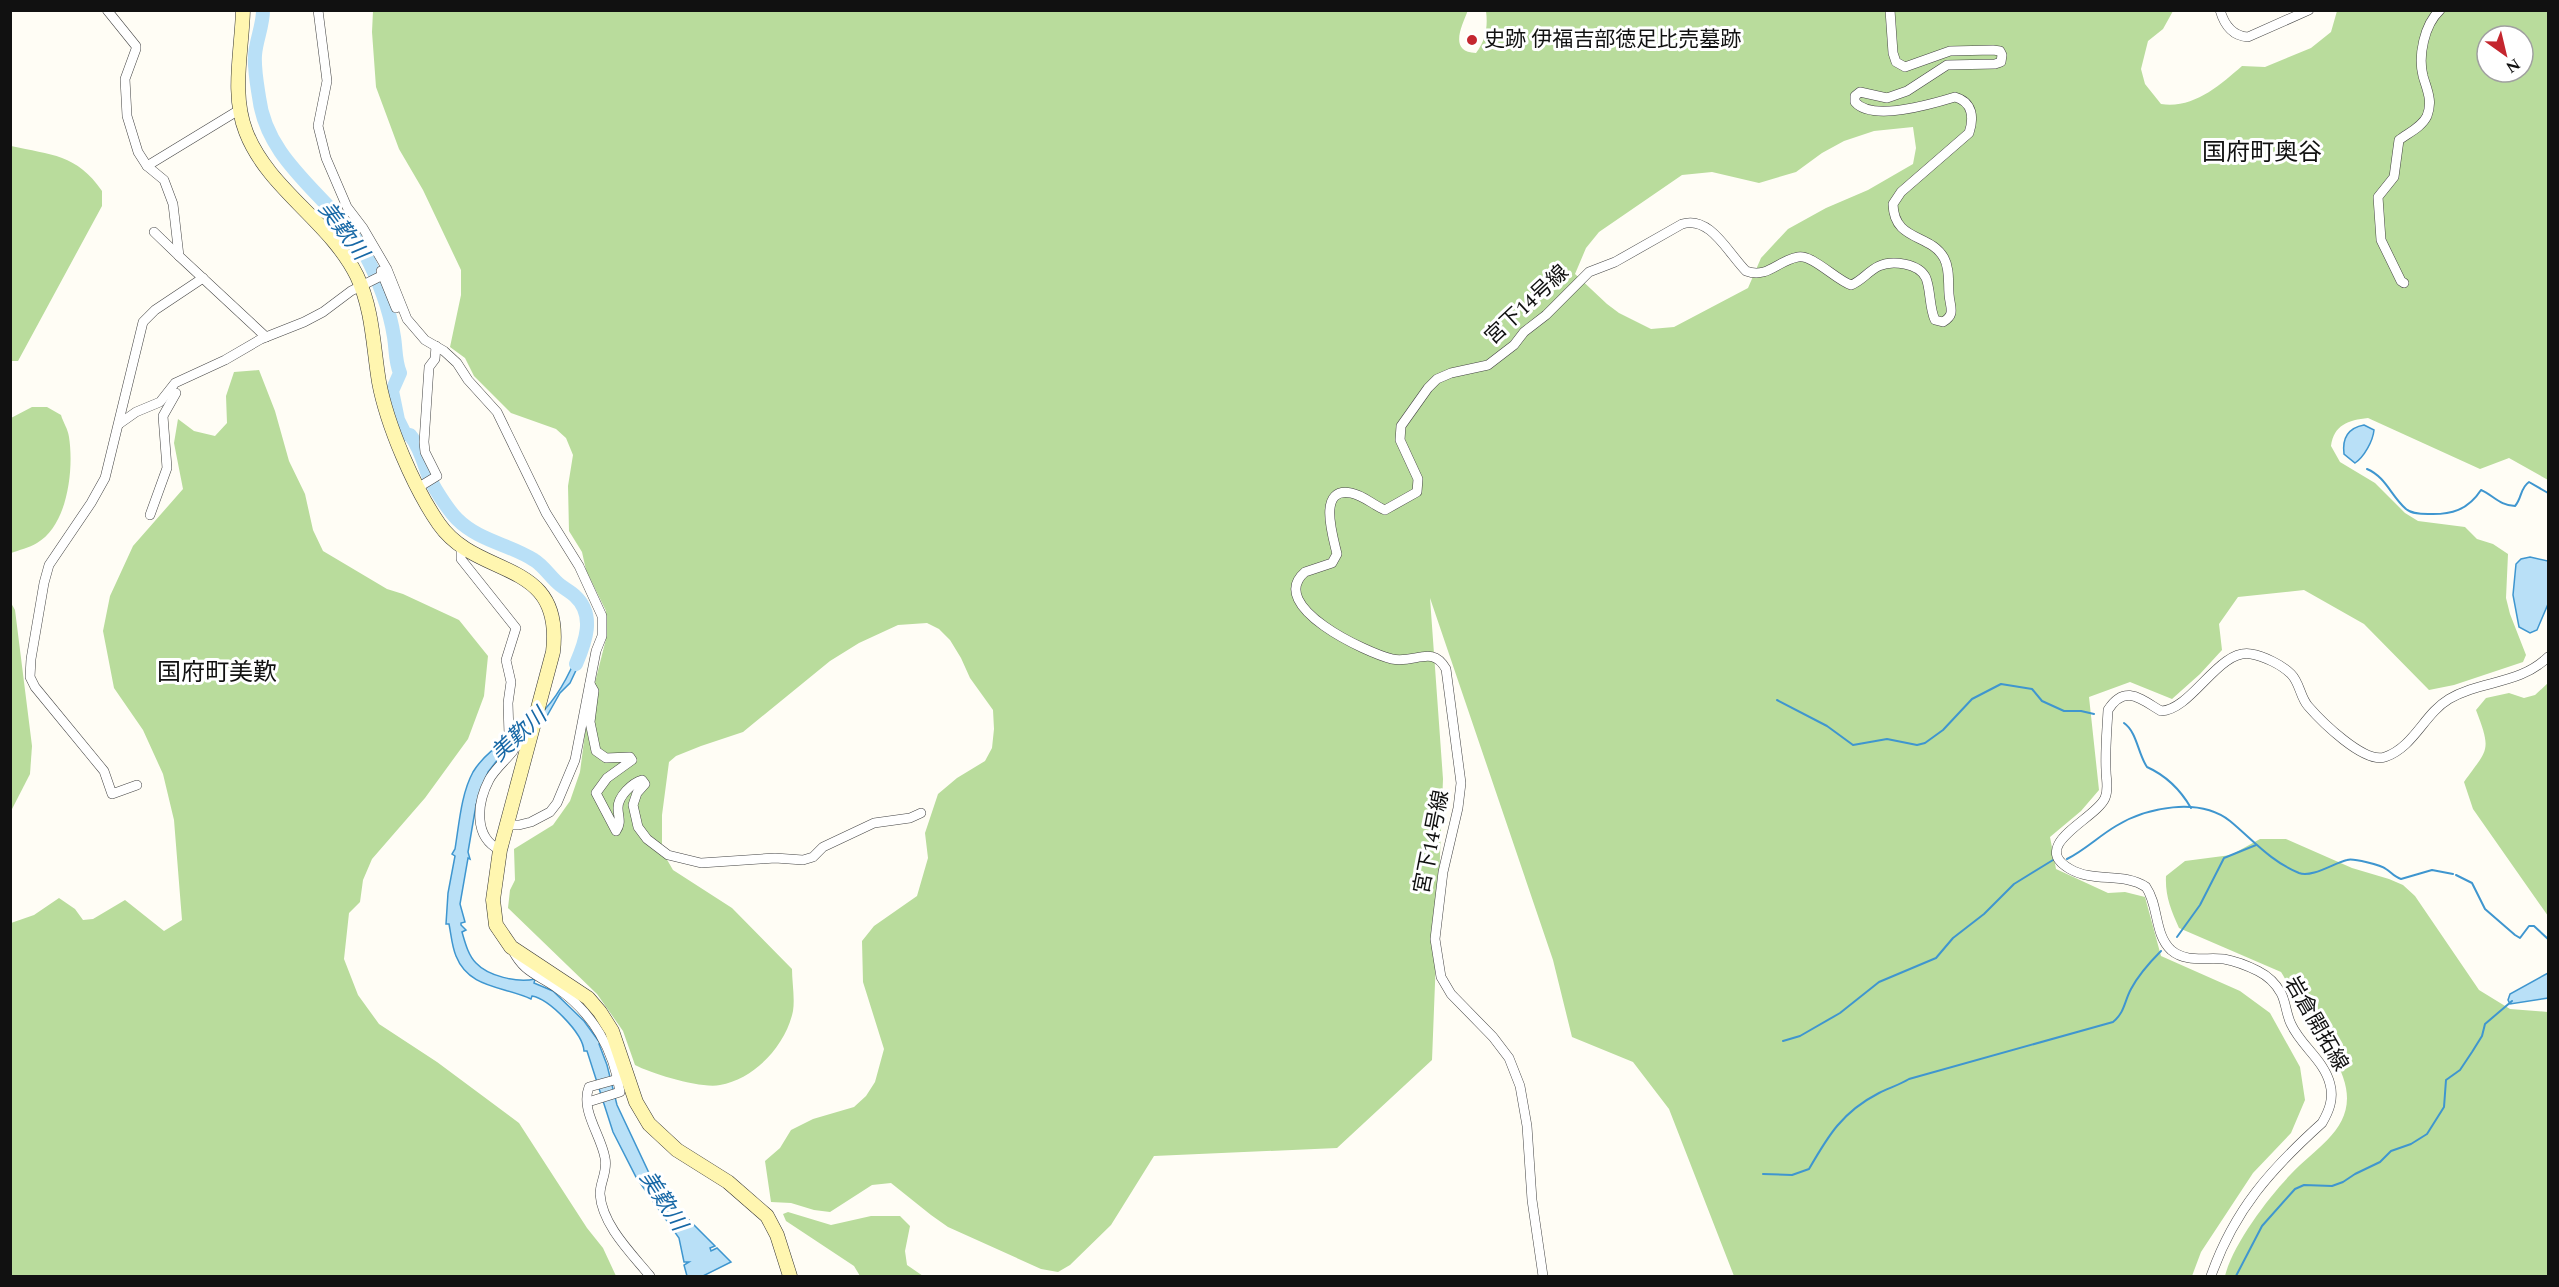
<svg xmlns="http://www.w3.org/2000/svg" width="2559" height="1287" font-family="Spectral,'Noto Sans JP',serif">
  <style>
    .forest { fill: #b9dc9c; fill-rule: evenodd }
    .water { fill: #b9e0f7; stroke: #3f96cf; stroke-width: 1.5 }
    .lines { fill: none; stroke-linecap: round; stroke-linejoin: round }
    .stream { stroke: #3f96cf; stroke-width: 2 }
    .river { stroke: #b9e0f7; stroke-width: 14 }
    .street-casing { stroke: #444; stroke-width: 10 }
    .secondary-casing { stroke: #333; stroke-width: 15 }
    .street { stroke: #fff; stroke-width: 9 }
    .secondary { stroke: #fff6b0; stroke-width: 14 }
    .poi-dot { fill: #c4262e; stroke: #fff; stroke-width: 2 }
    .labels { text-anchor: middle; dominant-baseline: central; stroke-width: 6; stroke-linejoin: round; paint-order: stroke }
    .poi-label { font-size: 21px; fill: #111; stroke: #fff; text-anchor: start }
    .street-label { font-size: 21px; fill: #111; stroke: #fff }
    .water-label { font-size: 22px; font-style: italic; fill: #1768a6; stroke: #fff }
    .quarter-label { font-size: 24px; fill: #111; stroke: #fff }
  </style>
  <rect width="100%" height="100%" fill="#fffdf5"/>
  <g class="forest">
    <path d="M1468 10C1462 26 1448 52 1476 53 1486 40 1488 26 1486 11H2173L2163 29 2148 41 2141 69 2145 84 2161 104C2193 109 2219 86 2242 66L2265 67 2311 48 2331 32 2337 11H2548V480L2509 458 2480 469 2368 418C2348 420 2334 425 2331 446L2340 462 2375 483 2405 513 2418 521 2465 527 2477 539 2493 544 2508 554 2506 598 2510 614 2526 655 2523 662 2454 685 2429 690 2364 624 2304 590 2238 597 2219 624 2222 650 2200 674 2172 699 2130 682 2089 697 2099 790 2081 811 2050 837 2056 869 2108 893 2125 892 2145 897 2161 956 2240 991 2270 1013 2300 1067 2305 1100 2291 1133 2253 1173 2201 1252 2192 1276H1734L1669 1109 1633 1062 1572 1037 1553 960 1430 598 1443 779 1432 1060 1337 1148 1154 1156 1111 1225 1070 1265 1058 1272 1041 1269 948 1227 931 1215 891 1183 872 1185 830 1212 814 1210 791 1203 771 1202 765 1161 780 1148 791 1130 813 1119 854 1107 866 1096 875 1082 884 1049 863 982 862 941 874 926 917 896 928 858 925 833 938 794 957 778 985 761 992 748 994 729 993 710 970 678 961 658 950 640 939 629 927 623 898 625 859 643 830 661 743 732 701 746 676 756 669 762 662 815V851L673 870 732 908 792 969C792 982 795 998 793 1011 786 1045 755 1079 720 1085 702 1089 652 1074 635 1065L623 1031 597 994 508 908 510 890 515 880 514 849 553 825 570 801 580 772 588 710 606 639V611L586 570 582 552 569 531 568 486 573 455 566 438 556 429 511 413 474 376 465 358 450 347 461 295V270L423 190 399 149 376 87 372 32 373 11ZM2487 36H2523V72H2487ZM1913 127 1916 148 1913 164 1868 190 1826 208 1788 229 1761 258 1748 288 1674 327 1651 329 1619 313 1607 304 1575 274 1586 248 1599 232 1682 175 1712 172 1759 183 1796 172 1822 153 1844 141 1874 131Z"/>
    <path d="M11 146C51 155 77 154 102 191V206L18 361H10Z"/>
    <path d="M259 370 275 411 289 461 305 494 313 530 323 551 387 589 403 594 459 620 488 656 484 696 468 739 425 798 372 859 363 880 360 902 349 913 344 959 358 995 379 1024 437 1062 519 1123 587 1228 603 1248 616 1276H11V923L34 915 59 898 75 909 83 920 93 919 125 900 164 931 182 920 174 820 163 774 143 730 114 688 103 631 110 596 133 546 183 489 174 443 178 419 194 431 215 436 227 423 226 396 234 372Z"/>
    <path d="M32 407H47L61 415C63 422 68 429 69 437 74 469 68 525 37 543 29 548 19 550 11 553V418Z"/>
    <path d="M11 603 15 610 32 746 30 774 11 811Z"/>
    <path d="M2548 683V916L2473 809 2464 782C2488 748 2492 752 2476 710L2486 698 2509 693 2524 698 2535 695Z"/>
    <path d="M2260 839H2286L2352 868 2389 879 2403 885 2415 896 2479 990 2510 1009 2548 1012V1276H2225C2233 1244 2268 1198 2291 1174 2319 1145 2360 1125 2343 1077 2334 1050 2315 1035 2300 1012 2292 1000 2290 985 2281 972L2179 928C2171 910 2165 896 2166 876L2185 861 2231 855Z"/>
    <path d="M788 1212 831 1225 871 1216H900L910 1226 905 1251 907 1265 923 1276H860L854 1266 786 1221 783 1214Z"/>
  </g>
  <g class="water">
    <path d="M2364 425 2374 430C2373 441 2364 457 2355 463L2344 454C2342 438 2348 428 2364 425Z"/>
    <path d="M2530 557 2548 561V604L2537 630 2530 633 2519 627 2513 595 2516 564 2521 559Z"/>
    <path d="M580 648 586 649 570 683 560 693 543 723 506 749 488 772 476 805 468 852 470 859 468 858 460 904 465 922 461 923V925L466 930 462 932C465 942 468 955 476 963 488 976 517 983 535 979L534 983 553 991 584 1021 600 1043 599 1044 607 1065 617 1105 650 1175 682 1213 715 1246 710 1248 711 1251 717 1248 731 1262 703 1276H687L684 1265 689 1262H684L679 1238 636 1177 613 1132 587 1051H584C583 1033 549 999 532 996L531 999C504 986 469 989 456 956 452 947 451 934 449 924H446L448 893 455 856 452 854 455 849C459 825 461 794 473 772 489 746 518 734 540 714 559 697 571 671 580 648Z"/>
    <path d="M2548 973V998L2510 1004 2508 1000 2510 994Z"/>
  </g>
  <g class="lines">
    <g class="stream">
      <path d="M2367 469C2386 477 2391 496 2406 509 2412 514 2421 514 2428 514 2451 515 2468 510 2481 490 2493 495 2500 506 2515 506 2522 498 2520 488 2529 482L2548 493"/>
      <path d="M1777 700 1827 726 1853 745 1887 739 1917 745 1925 743 1943 730 1972 699 2001 684 2032 689 2042 701 2064 711H2081L2094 714"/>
      <path d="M2124 723C2137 732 2138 754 2147 767 2167 776 2180 789 2191 808"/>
      <path d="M2067 859C2085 850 2099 836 2116 826 2147 807 2199 797 2230 821 2253 840 2270 861 2299 873 2312 878 2334 863 2347 860 2353 858 2381 865 2386 869 2391 872 2394 877 2401 879L2432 870 2453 874"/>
      <path d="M2456 875 2472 883 2485 909 2515 935 2520 938 2529 926H2534L2548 939"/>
      <path d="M2177 937 2200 905 2224 858 2256 845"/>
      <path d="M1783 1041 1800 1036 1840 1013 1879 982 1936 958 1953 938 1984 914 2014 884 2053 860"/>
      <path d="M1763 1174 1792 1175 1809 1169C1828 1136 1842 1112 1879 1093 1889 1088 1899 1085 1909 1079L2113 1022C2125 1012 2124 1002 2131 989 2139 974 2149 963 2161 951"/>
      <path d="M2236 1276 2262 1226 2295 1189 2304 1185 2332 1186 2343 1182 2355 1174 2380 1162 2391 1151 2411 1144 2427 1134 2444 1107 2446 1080 2460 1070 2472 1052 2482 1036 2485 1024 2512 1001"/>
    </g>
    <path class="river" d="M263 10C263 26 256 40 255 55 254 68 257 84 259 97 267 165 334 198 365 254 378 278 390 310 394 337 396 349 395 361 400 373L392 391 398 420 405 434 410 435C419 446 423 460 427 472 431 484 448 510 457 519 479 541 509 544 534 560 544 566 551 578 560 585 565 589 571 592 575 596 596 615 585 643 576 664"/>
    <g class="street-casing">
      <g id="street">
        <path d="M107 10 136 46V49L125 79 127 116 138 152 147 166 164 180 173 204 179 256 266 337"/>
        <path d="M318 10 327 81 318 126 326 158 347 207 363 228 387 269 407 319 425 340 444 351 457 363 468 380 497 412 546 513 579 566 602 616V636L596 651 575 760 557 803 550 812 531 822 519 825H508"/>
        <path d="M2220 10C2224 24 2232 36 2248 37L2309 10"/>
        <path d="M147 166 239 110"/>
        <path d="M154 232 179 256"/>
        <path d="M381 271 396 308"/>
        <path d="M2404 283 2401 281 2381 240 2378 197 2394 177 2399 140C2408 133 2422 127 2427 116 2433 101 2427 90 2423 76 2418 56 2424 25 2440 10"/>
        <path d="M119 424 136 412 160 402 175 383 225 360 261 339 304 322 323 312 351 291 383 275"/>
        <path d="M419 487 437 476 425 452 424 442 429 367 435 359 436 346"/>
        <path d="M150 515 167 468 163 416 176 393"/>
        <path d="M461 545V559L516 628 506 660 511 682 508 703 509 735 513 751C506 760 494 770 489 780 477 803 473 837 500 850"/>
        <path d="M590 684 594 691 590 722 596 751 606 758 630 757 632 760 607 778 596 793 616 831C622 822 618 817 618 808 618 796 632 783 642 780L645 784 637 793 633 805 638 827 647 839 668 855 701 863 775 858 803 860 813 857 823 847 874 823 910 818 921 813"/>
        <path d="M137 785 112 794 104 771 35 687 30 677 31 659 44 583 49 565 91 503 105 478 143 322 155 310 203 278"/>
        <path d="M512 949C524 973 537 974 557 988 593 1013 614 1050 620 1092L588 1102"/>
        <path d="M618 1079 589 1087C580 1110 601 1135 605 1158 608 1171 600 1182 600 1194 602 1225 632 1254 650 1276"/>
        <path d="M1543 1276 1532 1200 1527 1126 1520 1086 1509 1058 1493 1037 1451 994 1441 977 1435 939 1443 872 1458 808 1461 783 1446 669C1432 644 1415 664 1392 659 1367 653 1265 606 1305 572L1332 563 1337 554C1334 540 1316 486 1351 493 1363 495 1373 505 1385 510L1417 492 1418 479 1400 440 1401 426 1428 388 1437 379 1451 373 1488 365 1514 345 1524 332 1546 315 1589 272 1615 262 1682 224C1710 215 1728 253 1746 271 1768 279 1778 260 1798 257 1812 254 1836 280 1851 285 1862 281 1868 271 1879 266 1892 260 1919 263 1926 278 1931 291 1929 307 1935 320L1943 322C1956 314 1950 308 1949 294 1948 282 1950 269 1944 258 1930 233 1894 242 1893 204L1901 192 1969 133C1974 118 1973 102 1955 97 1932 104 1872 122 1855 102V96L1860 92 1887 98 1907 91 1947 65 1995 64 2001 62 2002 55 2000 51 1993 50 1950 51 1905 67 1896 62 1893 53 1890 10"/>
        <path d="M2211 1276C2234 1210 2271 1169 2322 1123 2329 1111 2334 1099 2330 1084 2324 1060 2301 1046 2291 1024 2286 1014 2286 1002 2281 993 2276 984 2268 976 2258 971 2248 966 2235 961 2224 959 2206 957 2186 963 2171 950 2154 934 2159 906 2146 887 2124 872 2094 883 2070 869 2028 845 2096 819 2105 798 2109 789 2106 780 2106 770 2105 750 2107 730 2108 710 2125 683 2142 700 2161 711 2192 710 2219 648 2251 654 2264 656 2282 665 2291 674 2300 683 2300 697 2308 706 2321 721 2364 764 2385 757 2414 747 2424 714 2449 699 2481 680 2519 685 2548 657"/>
      </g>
    </g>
    <g class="secondary-casing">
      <path id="secondary" d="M243 10C242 50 231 94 246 132 268 189 330 221 357 276 373 310 373 346 379 382 387 425 414 488 439 524 478 580 564 557 553 652L500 850 493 900 496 925 511 947 588 998 600 1012 612 1031 636 1102 649 1124 677 1150 728 1182 767 1216 777 1235 790 1276"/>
    </g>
    <use href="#street" class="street"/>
    <use href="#secondary" class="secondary"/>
  </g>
  <circle class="poi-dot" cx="1472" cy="40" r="6"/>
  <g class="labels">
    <g class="poi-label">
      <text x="1484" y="40">史跡 伊福吉部徳足比売墓跡</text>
    </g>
    <g class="street-label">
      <text transform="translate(1527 305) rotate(-43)">宮下14号線</text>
      <text transform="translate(1432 842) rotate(-79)">宮下14号線</text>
      <text transform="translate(2316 1024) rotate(60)">岩倉開拓線</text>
    </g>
    <g class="water-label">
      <text transform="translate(343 231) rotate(53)">美歎川</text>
      <text transform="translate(519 735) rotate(-43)">美歎川</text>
      <text transform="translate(663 1201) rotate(57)">美歎川</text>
    </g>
    <g class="quarter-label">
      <text x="2262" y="153">国府町奥谷</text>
      <text x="217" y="673">国府町美歎</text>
    </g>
  </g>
  <rect width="2559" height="1287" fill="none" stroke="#111111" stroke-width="24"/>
  <g transform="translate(2505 54) rotate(146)"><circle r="28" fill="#ffffff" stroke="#a0a0a0" stroke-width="1.5"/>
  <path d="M0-4.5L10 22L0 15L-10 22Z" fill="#c4262e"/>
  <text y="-9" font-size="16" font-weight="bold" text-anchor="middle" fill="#111111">N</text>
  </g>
</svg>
